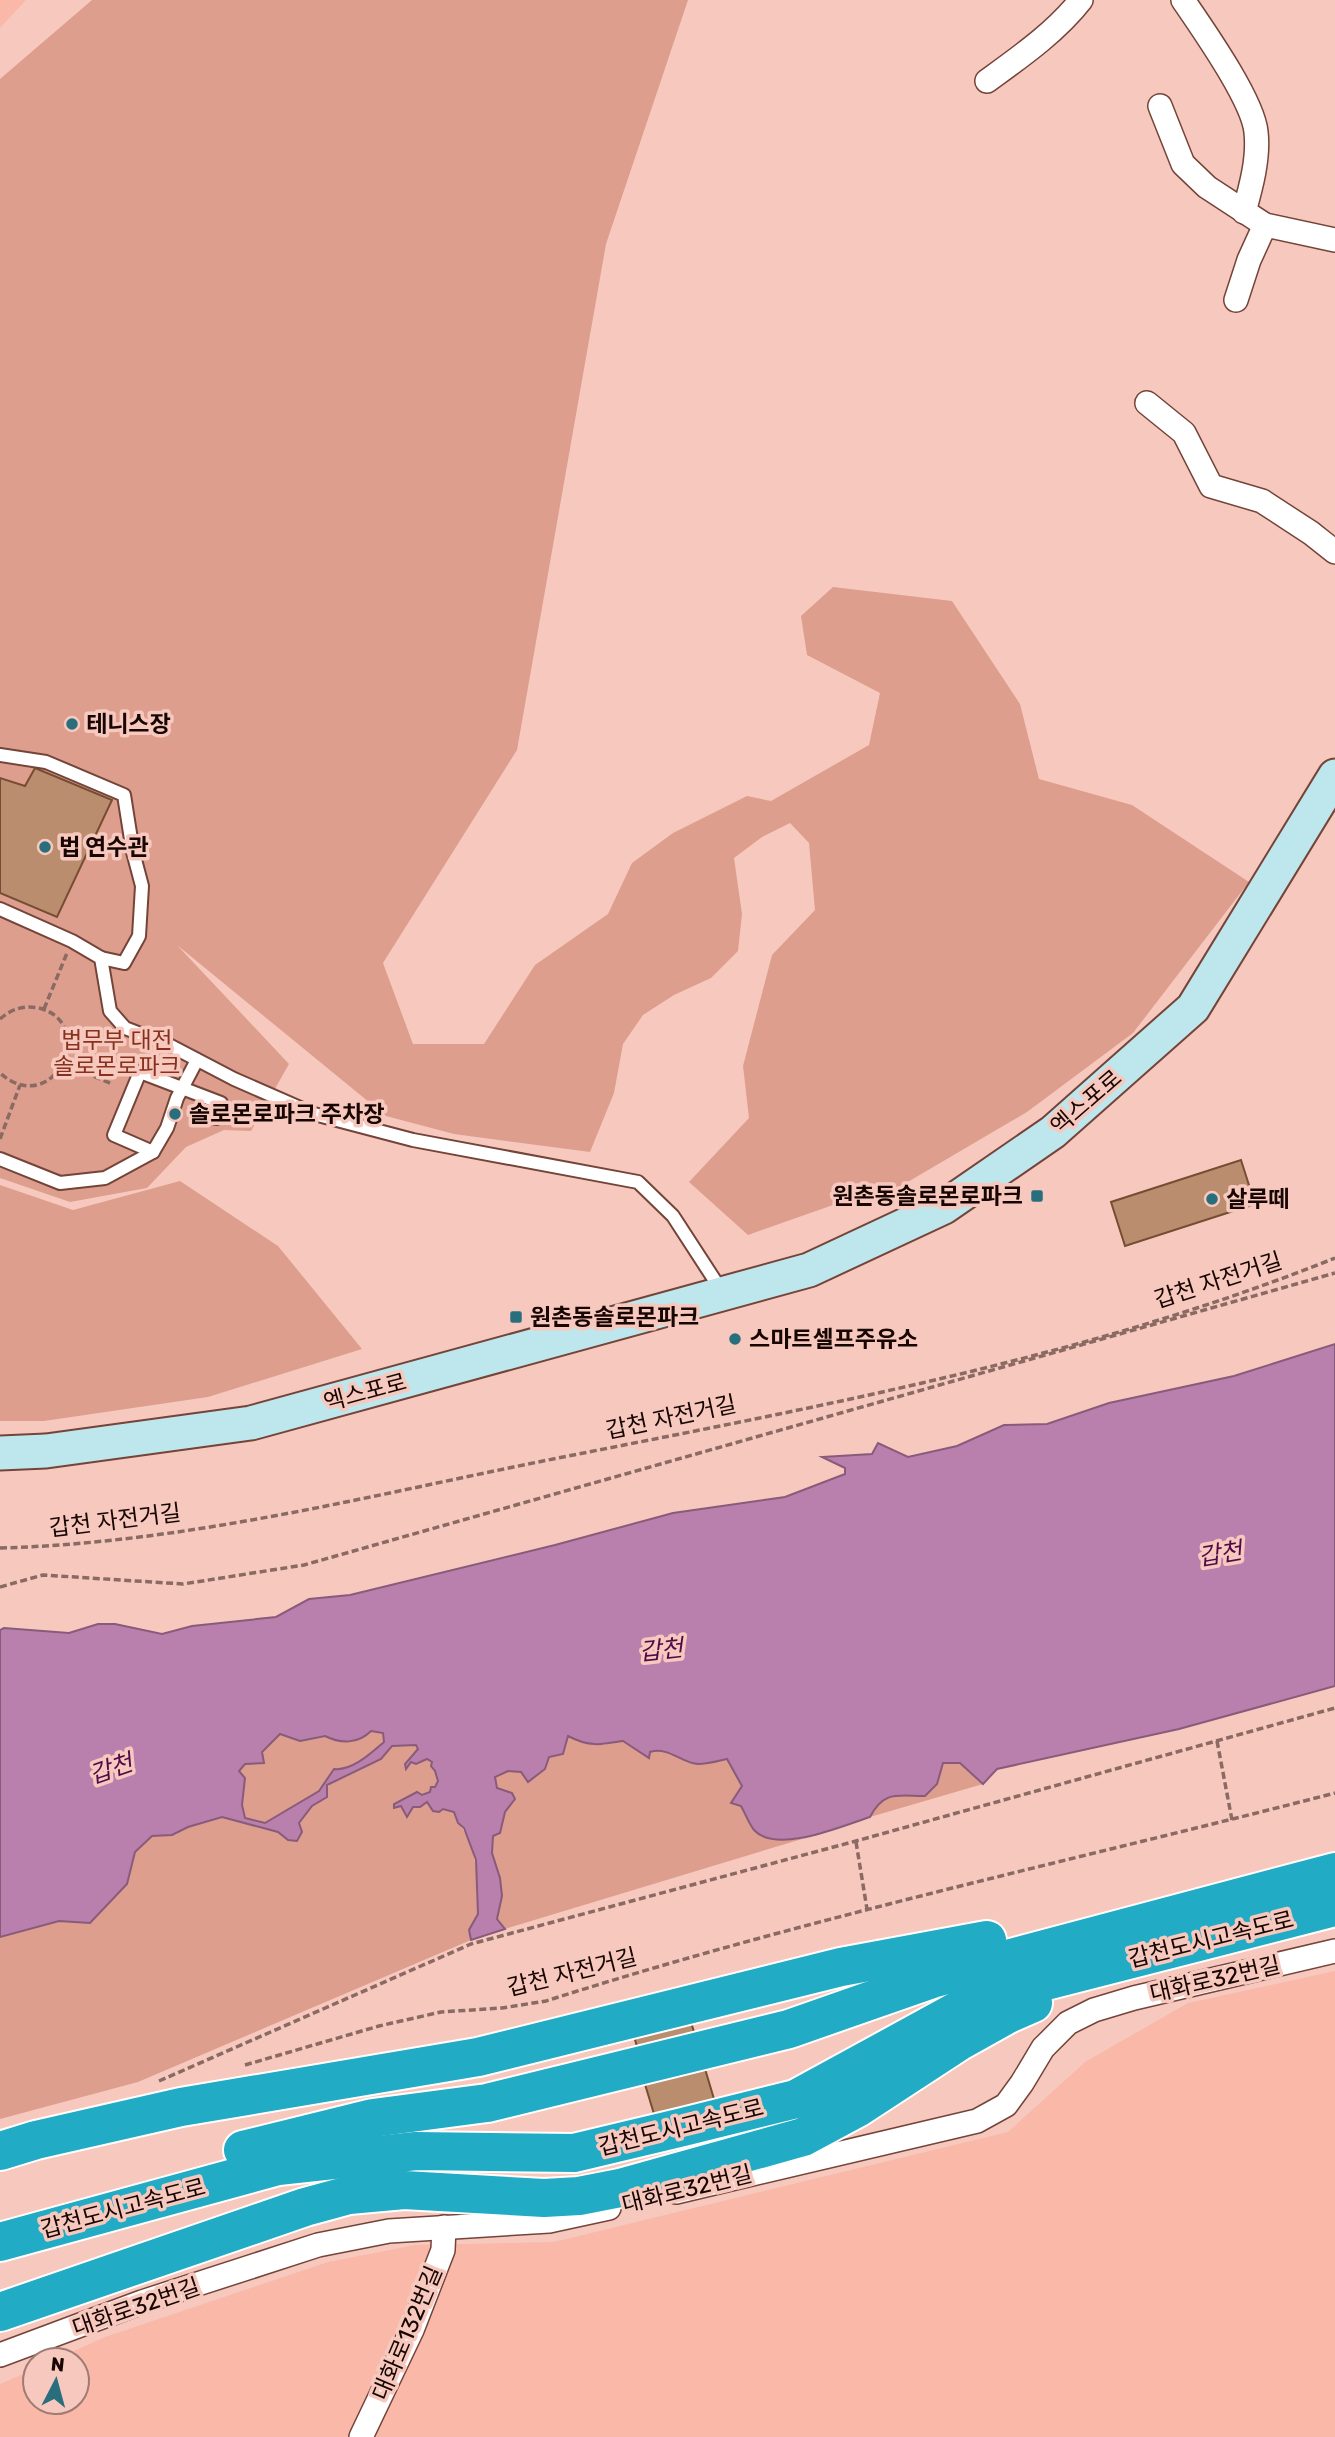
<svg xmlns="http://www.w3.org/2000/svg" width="1335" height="2437" font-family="Rubik,'Noto Sans KR',sans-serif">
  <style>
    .built { fill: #f9b8a8 }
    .green { fill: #dd9e8e }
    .water { fill: #b980ad; stroke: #895b7a; stroke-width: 2; fill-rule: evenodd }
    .building { fill: #ba8d6f; stroke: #764d32; stroke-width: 2 }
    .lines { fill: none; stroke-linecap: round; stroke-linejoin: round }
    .lane-casing { stroke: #744439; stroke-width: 16 }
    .street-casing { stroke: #744439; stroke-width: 26 }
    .secondary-casing { stroke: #744439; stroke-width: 37 }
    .highway-casing { stroke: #fff; stroke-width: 42 }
    .path { stroke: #8a6a62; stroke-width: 3.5; stroke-dasharray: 7 3.5; stroke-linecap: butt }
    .lane { stroke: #fff; stroke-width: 12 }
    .street { stroke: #fff; stroke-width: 23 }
    .secondary { stroke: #bde6ed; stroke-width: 33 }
    .highway { stroke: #22abc4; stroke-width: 38 }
    .poi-dot { fill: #286e7c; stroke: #f7c9be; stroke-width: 2.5 }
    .labels { text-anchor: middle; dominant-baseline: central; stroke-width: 7; stroke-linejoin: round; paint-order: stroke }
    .poi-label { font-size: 23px; font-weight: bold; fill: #180603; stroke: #f7c9be; text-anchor: start }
    .park-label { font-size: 23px; fill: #87301d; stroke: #f7c9be }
    .street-label { font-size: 23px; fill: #180603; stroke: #f7c9be }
    .water-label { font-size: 24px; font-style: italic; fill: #500a48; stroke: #f7c9be }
  </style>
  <rect width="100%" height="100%" fill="#f7c9be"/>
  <g class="built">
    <path d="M0 0H26L0 28Z"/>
    <path d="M1335 1971V2437H0V2384L35 2369V2402H77V2360H54L105 2337 328 2262 415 2245 554 2242 1008 2132 1085 2062 1188 2003Z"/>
  </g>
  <g class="green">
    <path d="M92 0H688L606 244 517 750 383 963 413 1044H484L535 965 608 914 632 863 673 833 747 796 771 801 869 745 880 693 807 655 801 616 833 587 952 601 1020 704 1039 779 1132 805 1249 882 1133 1033 1027 1112 889 1193 833 1205 748 1235 689 1182 749 1118 743 1066 772 955 815 910 809 843 790 823 762 837 734 858 742 914 738 951 711 978 674 995 643 1015 623 1044 614 1093 590 1152 454 1134 386 1116 177 945 289 1064 251 1131 224 1130 186 1147 147 1188 70 1202 0 1178V79Z"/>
    <path d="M180 1181 278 1246 362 1349 208 1397 44 1421H0V1185L73 1210Z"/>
    <path d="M371 1731 383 1733 384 1742C370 1754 353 1771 334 1769L319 1791 265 1823 245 1819 242 1805 245 1778 238 1771 280 1734 300 1741 325 1735Z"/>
    <path d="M568 1736 602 1745 623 1741 648 1757 650 1752C668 1746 683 1764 698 1764 708 1764 718 1761 727 1759L742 1787 741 1806 755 1830 767 1838 802 1839 505 1929 497 1919 502 1896 492 1853 493 1835 500 1833 505 1812 512 1793 497 1788 495 1777 508 1771 521 1772 528 1781 549 1757 563 1754Z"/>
    <path d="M416 1745 419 1749 415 1755 408 1760 406 1768 411 1762 427 1759 432 1763 438 1781 430 1792 394 1808 401 1806 407 1816 413 1806 427 1802 439 1812 443 1809 454 1812 458 1823C473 1837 485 1896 478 1915 476 1920 472 1926 469 1930L471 1940 138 2082 0 2119V1937L59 1921 90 1923 127 1884 135 1852 152 1836 172 1835 188 1827 222 1817 278 1832 288 1840 312 1806 317 1804 331 1782 380 1759 392 1746Z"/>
    <path d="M943 1762 960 1763 983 1784 870 1817C884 1790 898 1796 925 1796L937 1784Z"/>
  </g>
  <path class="water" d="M1335 1344V1686L1179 1729 997 1769 983 1784 960 1763H943L937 1784 925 1796C898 1796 884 1790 870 1817 844 1825 777 1855 754 1830 749 1824 745 1813 741 1806L731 1803 742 1786 727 1759C718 1761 708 1764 698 1764 683 1764 668 1746 650 1752L649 1758 623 1741C600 1745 589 1747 568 1736L563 1754 549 1757 545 1769 528 1782 521 1772 508 1771 495 1777 497 1788 512 1793 515 1799 505 1812 500 1833 493 1836 492 1853 500 1878 502 1896 497 1919 505 1929 471 1940 469 1930 478 1914 476 1860 464 1828 458 1823 454 1812 443 1809 439 1812 433 1811 427 1802 420 1807H413L407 1817 401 1806 394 1808V1804L417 1792 422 1795 430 1792 431 1787H435L438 1781 435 1771 431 1766 432 1762 427 1759 416 1764 411 1762 406 1769 405 1764 418 1749 416 1745 392 1746 381 1759 327 1785V1797L312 1806 299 1823 302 1832 297 1841 288 1840 278 1832 222 1817 188 1827 172 1835 152 1836 135 1852 127 1884 90 1923 59 1921 0 1937V1630L4 1628 69 1633 98 1624H115L162 1634 192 1626 276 1617 309 1599 350 1595 555 1545 673 1513 785 1497 845 1474V1468L822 1457 872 1454 878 1443 908 1457 957 1446 1004 1425 1047 1424 1109 1403 1234 1376ZM371 1731 383 1733 384 1742C370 1754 352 1771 334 1769L319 1791 265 1823 245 1818 242 1805 245 1778 239 1771 245 1764 264 1763 262 1752 280 1734 300 1741 325 1736C341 1744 358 1744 371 1731Z"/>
  <g class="building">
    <path d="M35 768 112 800 57 917 0 893V778L25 786Z"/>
    <path d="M1241 1160 1255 1204 1125 1246 1111 1202Z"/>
    <path d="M688 2012 714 2099 664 2147 637 2058 640 2057 631 2026Z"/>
  </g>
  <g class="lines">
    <g class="lane-casing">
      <g id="lane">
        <path d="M0 755 46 762 124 795 133 852 142 886 139 936 124 963 101 958"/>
        <path d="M0 909 72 941 101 958 110 1011 125 1028 169 1045 234 1079 314 1114 413 1140 638 1182 673 1216 723 1293"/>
        <path d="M153 1152 114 1135 140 1072 221 1103 216 1118"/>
        <path d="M0 1159 60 1183 105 1178 153 1152 167 1128 177 1098 197 1060"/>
      </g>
    </g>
    <g class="street-casing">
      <g id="street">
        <path d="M1183 0C1202 28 1253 100 1256 132 1259 158 1251 187 1244 212"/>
        <path d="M987 81C1020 57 1056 32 1081 0"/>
        <path d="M1160 106 1183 164 1207 187 1265 225 1335 240"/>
        <path d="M1236 300 1249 260 1265 225"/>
        <path d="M1147 403 1184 433 1211 486 1262 501 1311 533 1335 552"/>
        <path d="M676 2192 977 2121 1006 2105 1022 2083 1043 2048 1068 2023 1094 2010 1134 1998 1335 1951"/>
        <path d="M0 2355 142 2302 318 2245 389 2231 549 2221 609 2208"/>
        <path d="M361 2437 412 2330 443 2250 444 2227"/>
      </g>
    </g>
    <g class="secondary-casing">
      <path id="secondary" d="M0 1453 46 1451 251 1423 809 1270 944 1207 1053 1132 1193 1008 1335 776"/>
    </g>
    <g class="highway-casing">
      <g id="highway">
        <path d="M243 2150 373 2118 487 2103 789 2029 932 1979 1335 1872"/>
        <path d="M0 2151 36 2140 181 2107 478 2057 841 1967 987 1940"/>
        <path d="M0 2242 278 2166 416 2151 574 2153 683 2127 796 2099 968 2005 987 1996 1335 1907"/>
        <path d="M0 2312 305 2207 349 2195 404 2190 544 2198 579 2196 620 2188 803 2137 857 2108 958 2042 1008 2014 1033 2003"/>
      </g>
    </g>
    <g class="path">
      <path d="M44 1009 67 953"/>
      <path d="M0 1019C11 1009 24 1005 39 1008 100 1024 53 1120 0 1073"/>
      <path d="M65 1064 112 1084"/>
      <path d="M0 1139 20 1085"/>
      <path d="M0 1548C183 1543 364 1497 543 1461 810 1408 1081 1360 1335 1258"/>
      <path d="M0 1587 43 1575 183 1584 304 1565 1335 1273"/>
      <path d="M1217 1741 1232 1820"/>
      <path d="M856 1842 867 1909"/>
      <path d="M245 2065 379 2026 441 2012 502 2008 546 2001C805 1918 1072 1861 1335 1793"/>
      <path d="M159 2081 471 1944 856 1841 1335 1708"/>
    </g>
    <use href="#lane" class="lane"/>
    <use href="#street" class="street"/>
    <use href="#secondary" class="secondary"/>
    <use href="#highway" class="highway"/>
  </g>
  <g class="poi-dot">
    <circle cx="72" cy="724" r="7"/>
    <circle cx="45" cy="847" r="7"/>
    <circle cx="175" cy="1114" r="7"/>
    <rect x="1030" y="1189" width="14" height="14" rx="3.5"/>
    <circle cx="1212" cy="1199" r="7"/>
    <rect x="509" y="1310" width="14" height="14" rx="3.5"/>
    <circle cx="735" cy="1339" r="7"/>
  </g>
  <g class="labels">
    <g class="poi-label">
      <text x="86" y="724">테니스장</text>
      <text x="59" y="847">법 연수관</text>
      <text x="189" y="1114">솔로몬로파크 주차장</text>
      <text x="1023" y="1196" text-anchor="end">원촌동솔로몬로파크</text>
      <text x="1226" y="1199">살루떼</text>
      <text x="530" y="1317">원촌동솔로몬파크</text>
      <text x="749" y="1339">스마트셀프주유소</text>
    </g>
    <g class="park-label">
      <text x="117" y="1040">법무부 대전<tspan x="117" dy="26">솔로몬로파크</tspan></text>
    </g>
    <g class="street-label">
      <text transform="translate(1086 1102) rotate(-41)">엑스포로</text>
      <text transform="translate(1218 1280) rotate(-18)">갑천 자전거길</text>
      <text transform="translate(365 1392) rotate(-15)">엑스포로</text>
      <text transform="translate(671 1417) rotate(-12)">갑천 자전거길</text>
      <text transform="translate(115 1520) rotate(-7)">갑천 자전거길</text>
      <text transform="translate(1211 1939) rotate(-14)">갑천도시고속도로</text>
      <text transform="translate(572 1972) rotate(-14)">갑천 자전거길</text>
      <text transform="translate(1215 1979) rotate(-13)">대화로32번길</text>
      <text transform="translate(681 2127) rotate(-14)">갑천도시고속도로</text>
      <text transform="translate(687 2189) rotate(-14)">대화로32번길</text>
      <text transform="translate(123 2208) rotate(-15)">갑천도시고속도로</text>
      <text transform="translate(136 2307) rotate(-19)">대화로32번길</text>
      <text transform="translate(407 2333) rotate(-67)">대화로132번길</text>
    </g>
    <g class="water-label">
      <text transform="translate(1220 1554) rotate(-10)">갑천</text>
      <text transform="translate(661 1650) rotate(-6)">갑천</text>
      <text transform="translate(111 1769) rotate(-19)">갑천</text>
    </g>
  </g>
  <g transform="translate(56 2381) rotate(6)"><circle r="33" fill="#f7c9be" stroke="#9e7b73" stroke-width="2"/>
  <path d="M0-5L12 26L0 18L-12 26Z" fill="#286e7c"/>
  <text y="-10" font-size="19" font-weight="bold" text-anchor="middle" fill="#180603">N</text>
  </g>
</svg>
